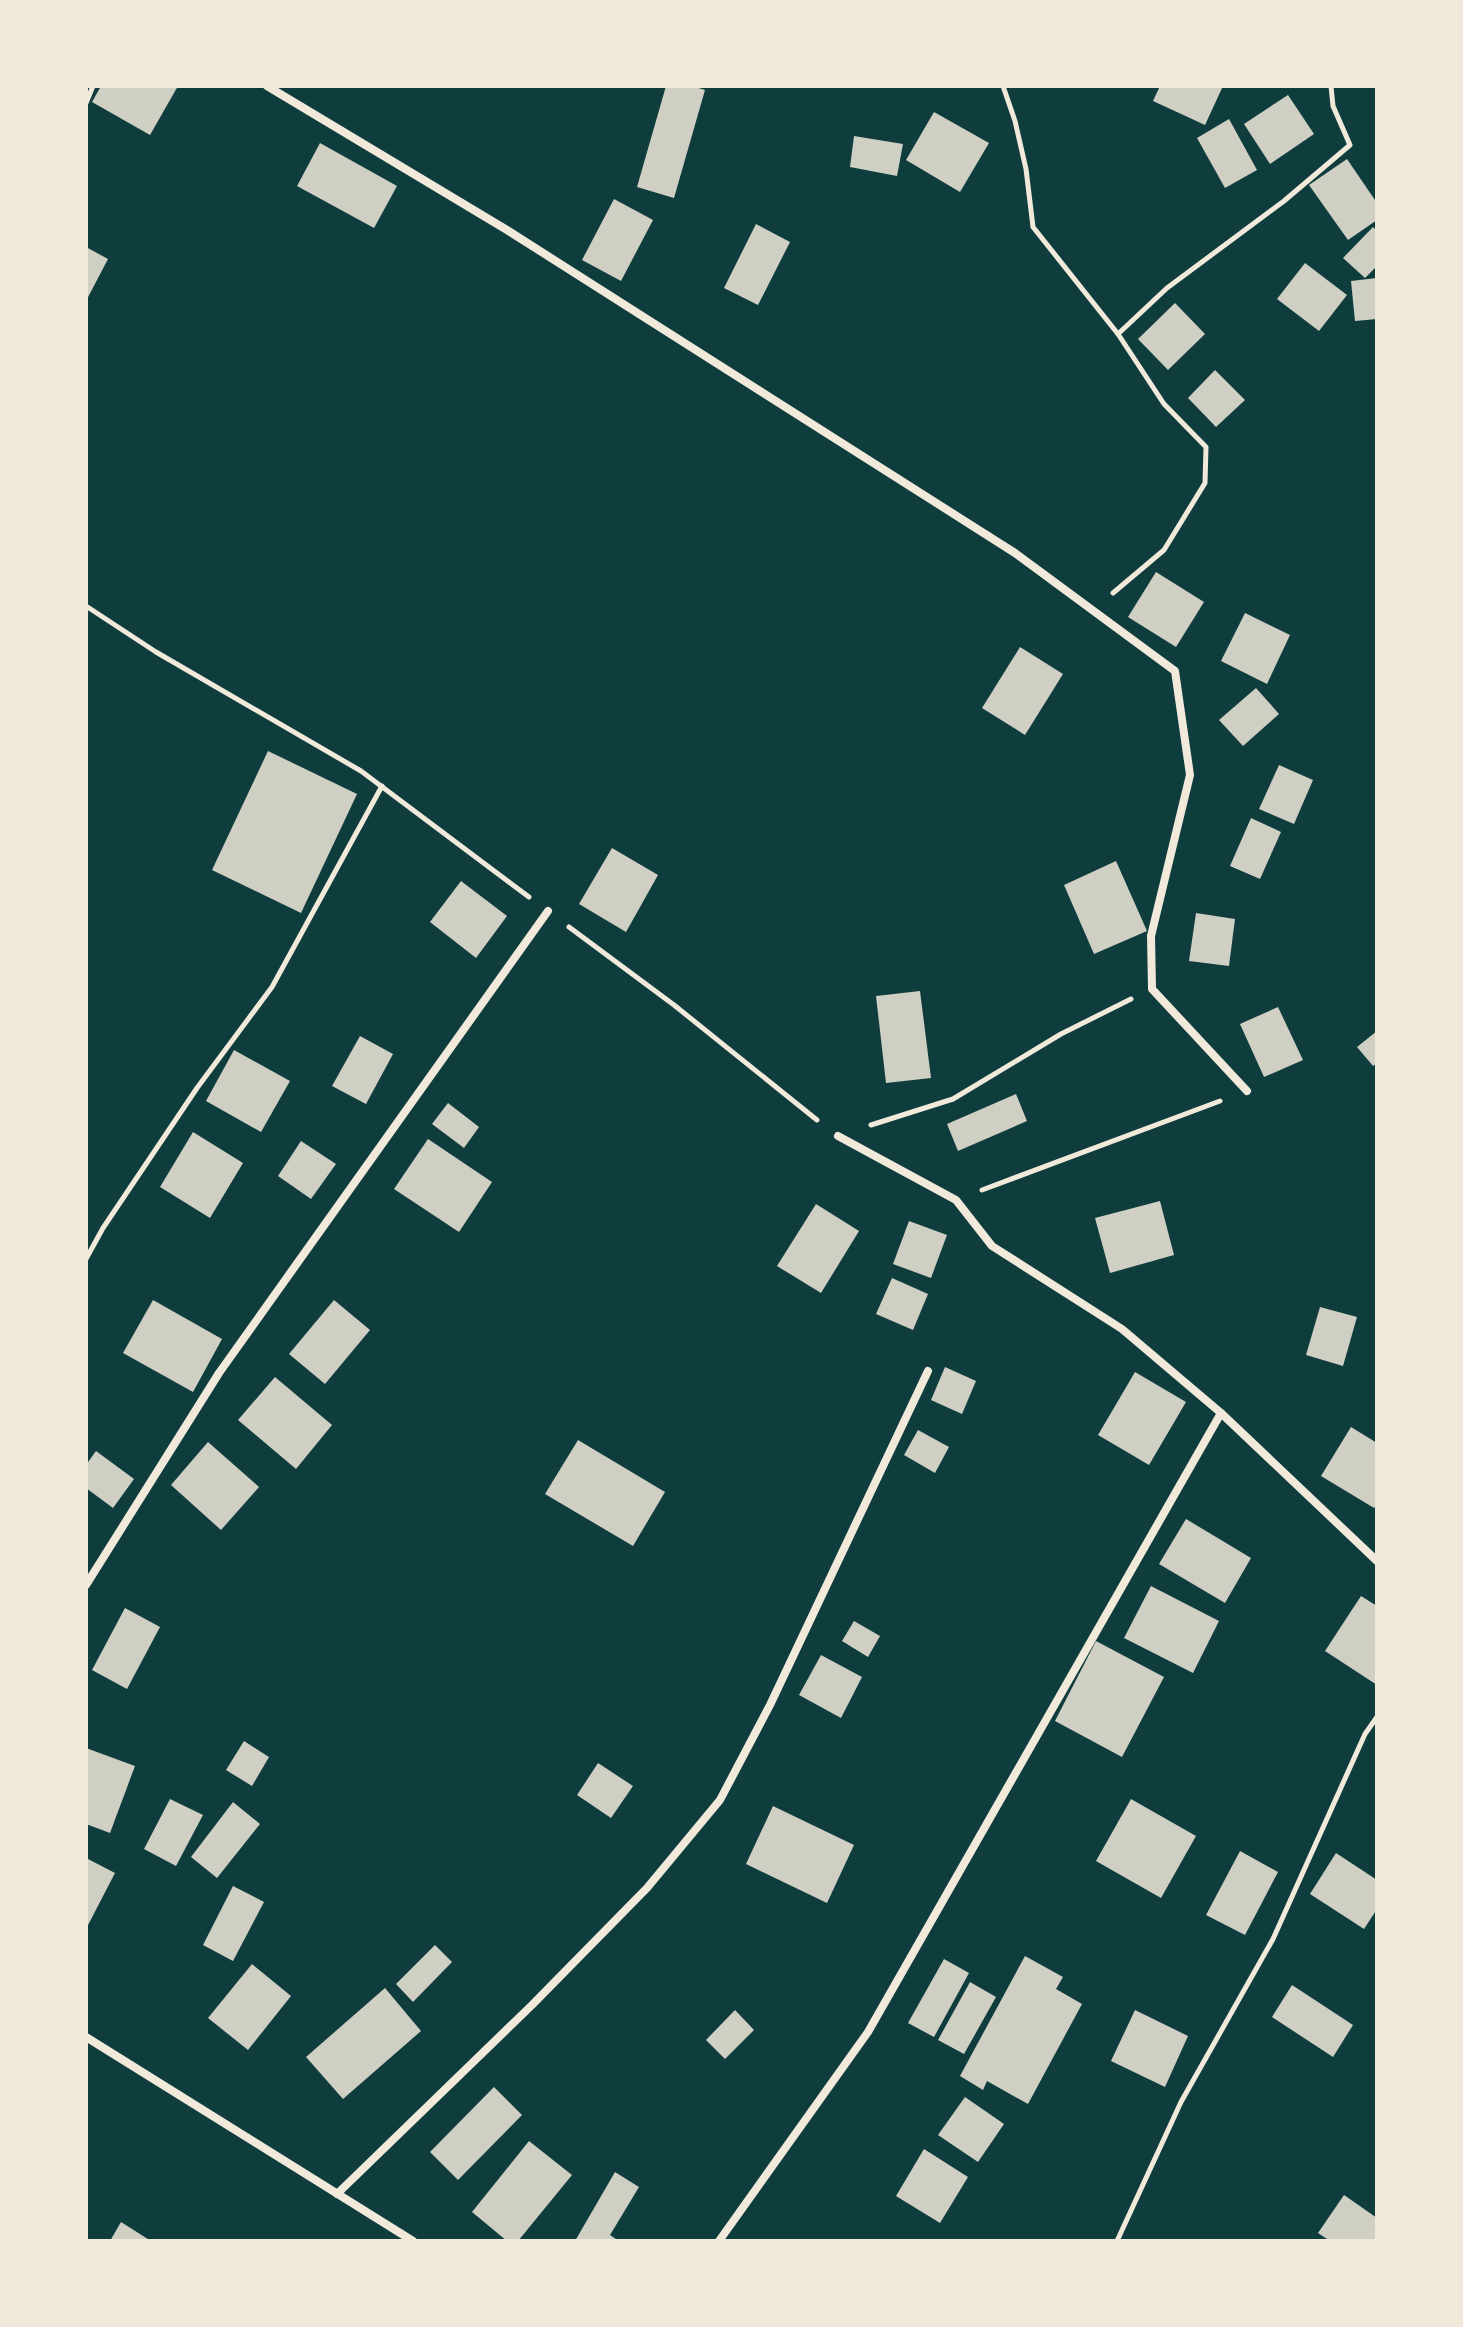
<svg xmlns="http://www.w3.org/2000/svg" width="1463" height="2327" font-family="'Golos Text',sans-serif">
  <style>
    .building { fill: #cfcfc3 }
    .lines { fill: none; stroke-linecap: round; stroke-linejoin: round }
    .path { stroke: #f1e9da; stroke-width: 5 }
    .minor { stroke: #f1e9da; stroke-width: 8 }
  </style>
  <rect width="100%" height="100%" fill="#0f3d3e"/>
  <g class="building">
    <path d="M101 86H178L150 135 92 102Z"/>
    <path d="M666 86H692L705 90 674 198 637 187Z"/>
    <path d="M1160 86H1223L1205 125 1153 101Z"/>
    <path d="M1288 95 1314 134 1270 164 1244 124Z"/>
    <path d="M934 112 989 143 960 192 906 160Z"/>
    <path d="M1229 119 1257 170 1225 188 1197 138Z"/>
    <path d="M854 136 903 144 897 176 850 167Z"/>
    <path d="M320 143 397 186 374 228 297 186Z"/>
    <path d="M1347 159 1377 203V220L1348 240 1309 185Z"/>
    <path d="M614 199 653 220 621 281 582 260Z"/>
    <path d="M756 224 790 242 758 305 724 288Z"/>
    <path d="M1373 227 1377 231V266L1365 278 1343 258Z"/>
    <path d="M86 247 108 259 86 301Z"/>
    <path d="M1305 263 1347 295 1319 331 1277 299Z"/>
    <path d="M1377 278V319L1355 321 1351 281Z"/>
    <path d="M1175 303 1205 334 1168 370 1138 339Z"/>
    <path d="M1215 370 1245 400 1216 427 1188 398Z"/>
    <path d="M1156 572 1204 602 1176 647 1128 617Z"/>
    <path d="M1245 613 1290 635 1267 684 1221 661Z"/>
    <path d="M1020 647 1063 674 1025 735 982 708Z"/>
    <path d="M1256 688 1279 714 1243 746 1219 720Z"/>
    <path d="M268 751 357 794 301 913 212 870Z"/>
    <path d="M1279 765 1313 780 1294 824 1259 809Z"/>
    <path d="M1251 818 1281 832 1260 879 1230 866Z"/>
    <path d="M612 848 658 875 626 932 579 904Z"/>
    <path d="M1116 861 1147 931 1094 954 1064 885Z"/>
    <path d="M461 881 507 916 476 958 430 922Z"/>
    <path d="M1196 913 1235 919 1229 966 1189 961Z"/>
    <path d="M920 991 931 1078 886 1083 876 996Z"/>
    <path d="M1278 1007 1303 1060 1264 1077 1240 1024Z"/>
    <path d="M1377 1031V1063L1373 1066 1357 1047Z"/>
    <path d="M360 1036 393 1054 366 1104 332 1086Z"/>
    <path d="M234 1050 290 1081 261 1132 206 1101Z"/>
    <path d="M1016 1094 1027 1121 958 1151 947 1124Z"/>
    <path d="M448 1103 479 1127 464 1148 432 1124Z"/>
    <path d="M193 1132 243 1163 210 1218 160 1187Z"/>
    <path d="M428 1139 492 1182 459 1232 394 1189Z"/>
    <path d="M301 1141 336 1164 311 1199 278 1176Z"/>
    <path d="M1160 1201 1174 1255 1110 1273 1095 1218Z"/>
    <path d="M816 1204 859 1231 821 1293 777 1266Z"/>
    <path d="M909 1221 947 1235 931 1278 893 1264Z"/>
    <path d="M892 1278 928 1294 913 1330 876 1314Z"/>
    <path d="M153 1300 222 1339 193 1392 123 1353Z"/>
    <path d="M334 1300 370 1330 325 1384 289 1354Z"/>
    <path d="M1320 1307 1357 1317 1343 1366 1306 1355Z"/>
    <path d="M945 1367 976 1381 962 1414 931 1400Z"/>
    <path d="M1135 1372 1186 1402 1149 1465 1098 1435Z"/>
    <path d="M275 1377 332 1425 296 1469 238 1420Z"/>
    <path d="M1351 1427 1377 1443V1504L1374 1508 1321 1476Z"/>
    <path d="M918 1430 949 1447 935 1473 904 1455Z"/>
    <path d="M578 1440 665 1492 633 1546 545 1494Z"/>
    <path d="M208 1442 259 1487 221 1530 171 1485Z"/>
    <path d="M96 1451 134 1479 113 1508 86 1488V1465Z"/>
    <path d="M1186 1519 1251 1558 1225 1603 1159 1564Z"/>
    <path d="M1151 1586 1219 1621 1193 1673 1124 1638Z"/>
    <path d="M1361 1596 1377 1606V1685L1325 1651Z"/>
    <path d="M125 1608 160 1627 127 1689 92 1670Z"/>
    <path d="M854 1621 880 1636 868 1657 842 1641Z"/>
    <path d="M1096 1641 1164 1677 1122 1757 1055 1721Z"/>
    <path d="M821 1655 862 1677 841 1718 799 1695Z"/>
    <path d="M244 1741 269 1757 252 1786 226 1770Z"/>
    <path d="M86 1748 135 1766 110 1833 86 1824Z"/>
    <path d="M598 1763 633 1786 611 1818 577 1795Z"/>
    <path d="M170 1799 203 1815 176 1866 144 1849Z"/>
    <path d="M1131 1799 1196 1836 1161 1898 1096 1861Z"/>
    <path d="M233 1802 260 1824 217 1878 191 1857Z"/>
    <path d="M773 1806 854 1845 827 1903 746 1864Z"/>
    <path d="M1240 1851 1278 1872 1245 1935 1206 1915Z"/>
    <path d="M1336 1853 1377 1880V1909L1364 1929 1310 1894Z"/>
    <path d="M86 1858 115 1873 86 1929Z"/>
    <path d="M233 1886 264 1902 233 1961 203 1945Z"/>
    <path d="M435 1945 452 1962 413 2002 396 1984Z"/>
    <path d="M1025 1956 1063 1977 1056 1989 1082 2004 1028 2104 987 2081 983 2090 960 2076Z"/>
    <path d="M944 1959 969 1973 934 2037 908 2023Z"/>
    <path d="M252 1964 291 1996 248 2050 208 2018Z"/>
    <path d="M970 1982 996 1997 964 2054 938 2040Z"/>
    <path d="M1292 1985 1353 2025 1333 2057 1272 2017Z"/>
    <path d="M385 1988 421 2031 343 2099 306 2057Z"/>
    <path d="M735 2010 754 2030 725 2059 706 2040Z"/>
    <path d="M1135 2010 1188 2036 1165 2087 1111 2061Z"/>
    <path d="M494 2087 522 2115 458 2180 430 2152Z"/>
    <path d="M965 2097 1004 2124 978 2162 938 2135Z"/>
    <path d="M529 2141 572 2175 518 2241H507L472 2212Z"/>
    <path d="M924 2149 968 2177 940 2223 896 2196Z"/>
    <path d="M615 2172 639 2187 610 2235 619 2241H575Z"/>
    <path d="M1344 2195 1377 2218V2241H1330L1318 2233Z"/>
    <path d="M121 2222 151 2241H110Z"/>
  </g>
  <g class="lines">
    <g class="path">
      <path d="M1003 86 1015 121 1026 169 1033 227 1118 334 1164 404 1206 447 1205 483 1164 550 1113 593"/>
      <path d="M86 103 93 86"/>
      <path d="M1118 334 1167 288 1284 201 1350 145 1333 106 1331 86"/>
      <path d="M86 606 156 652 361 771 529 897"/>
      <path d="M569 927 674 1005 817 1120"/>
      <path d="M871 1125 953 1099 1061 1034 1131 999"/>
      <path d="M982 1190 1220 1101"/>
      <path d="M86 1259 103 1228 197 1088 272 987 382 786"/>
      <path d="M1117 2241 1181 2102 1273 1939 1365 1734 1377 1717"/>
    </g>
    <g class="minor">
      <path d="M267 86 507 230 1015 553 1175 671 1190 775 1151 936 1152 989 1247 1091"/>
      <path d="M838 1136 956 1200 992 1246 1122 1329 1221 1413 1377 1561"/>
      <path d="M86 1585 219 1373 548 911"/>
      <path d="M86 2037 413 2241"/>
      <path d="M337 2194 532 2005 647 1888 720 1800 770 1705 928 1371"/>
      <path d="M719 2241 868 2032 1221 1413"/>
    </g>
  </g>
  <rect width="1463" height="2327" fill="none" stroke="#f1e9da" stroke-width="176"/>
</svg>
